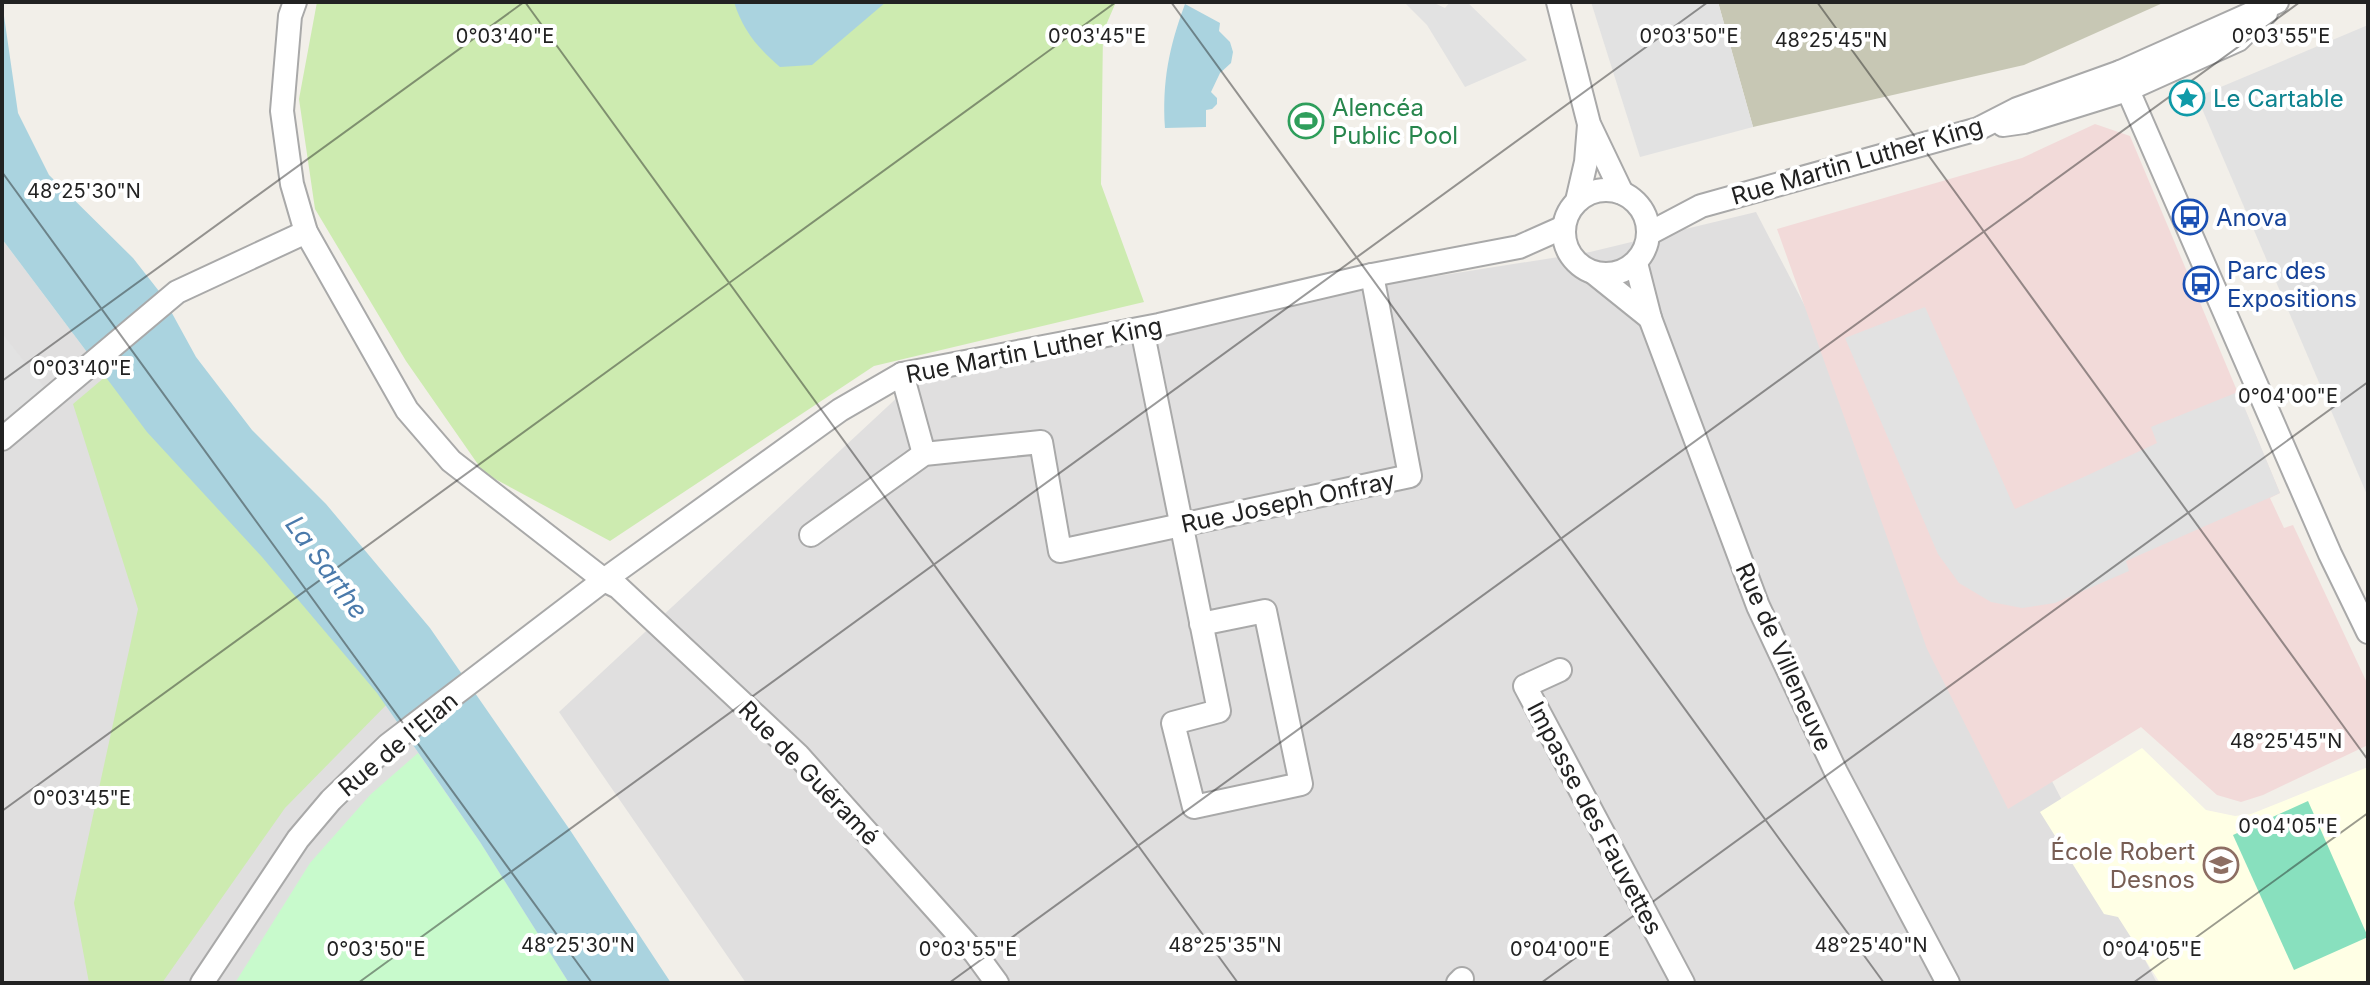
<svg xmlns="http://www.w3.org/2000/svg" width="2370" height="985" font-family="Inter,sans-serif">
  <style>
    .residential { fill: #e0dfdf }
    .commercial { fill: #f2dad9 }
    .education { fill: #ffffe5 }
    .construction { fill: #c7c7b4 }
    .grass { fill: #cdebb0 }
    .park { fill: #c8facc }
    .pitch { fill: #88e0be }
    .parking { fill: #e2e2e2 }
    .water { fill: #aad3df }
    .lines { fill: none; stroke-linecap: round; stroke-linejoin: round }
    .minor-casing { stroke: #a9a9a9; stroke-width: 26 }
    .minor { stroke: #fff; stroke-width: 22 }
    .ticks { fill: none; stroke: #222; stroke-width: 2; stroke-opacity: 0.45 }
    .labels { text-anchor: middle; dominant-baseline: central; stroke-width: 8; stroke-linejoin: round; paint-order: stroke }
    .culture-label { font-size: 24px; fill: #0d838f; stroke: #fff; text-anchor: start }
    .leisure-label { font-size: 24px; fill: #27864d; stroke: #fff; text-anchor: start }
    .street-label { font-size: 24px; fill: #222; stroke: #fff }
    .transit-label { font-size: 24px; fill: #164399; stroke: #fff; text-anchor: start }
    .education-label { font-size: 24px; fill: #785e54; stroke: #fff; text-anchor: end }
    .water-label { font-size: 26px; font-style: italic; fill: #4a7aab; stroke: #fff }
    .ticks-label { font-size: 20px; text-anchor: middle; fill: #222; stroke: #fff; stroke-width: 8; stroke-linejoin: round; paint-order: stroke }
  </style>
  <rect width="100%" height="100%" fill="#f2efe9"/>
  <g class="residential">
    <path d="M1756 212 2157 983H746L559 712 944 354 1590 252Z"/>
    <path d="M2 239 147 432 377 693 480 842 569 983H2Z"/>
  </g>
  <path class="commercial" d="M2095 124 2130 136 2280 493 2270 498 2284 528 2293 525 2368 685V745L2263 795 2241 802 2217 795 2141 727 2008 809 1927 649 1777 229 2022 158Z"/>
  <path class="education" d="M2142 748 2206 810 2235 816 2251 814 2368 767V983H2160L2118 917 2104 914 2040 812Z"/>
  <path class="construction" d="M1718 2H2165L2024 65 1753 127Z"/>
  <g class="grass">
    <path d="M317 2H1116L1103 32 1101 184 1144 302 874 366 610 541 484 473 406 361 315 209 299 99Z"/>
    <path d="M112 371 396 695 285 808 162 983H89L74 903 138 609 73 404Z"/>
  </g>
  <path class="park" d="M418 753 480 842 569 983H235L310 863 371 794Z"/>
  <path class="pitch" d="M2308 801 2368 937 2294 970 2233 835Z"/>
  <g class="parking">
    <path d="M1404 2H1432L1445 8 1450 2H1467L1527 60 1465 87 1427 25Z"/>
    <path d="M1591 2H1718L1753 127 1640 157Z"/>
    <path d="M2368 25V497L2197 97Z"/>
    <path d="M1925 307 2015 509 2157 443 2151 427 2238 392 2280 493 2126 561 2129 571 2055 603 2022 608 1991 602 1959 583 1938 554 1845 338Z"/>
    <path d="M2 333 45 388 2 425Z"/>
  </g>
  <g class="water">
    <path d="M2 2 18 113 49 175 133 258 162 295 196 357 252 430 326 504 430 628 570 830 671 983H569L480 842 377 693 262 557 147 432 2 239Z"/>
    <path d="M734 2H886L812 65 780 67C758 48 743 31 734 2Z"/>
    <path d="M1185 4 1220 23 1219 31 1230 42 1233 52 1231 63 1220 73 1211 92 1217 98V104L1212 109 1206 110V127L1165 128C1162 82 1169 47 1185 4Z"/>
  </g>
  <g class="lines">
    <g class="minor-casing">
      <g id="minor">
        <path d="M295 2 290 16 282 111 292 184 306 232 407 410 451 461 604 580 618 587 798 755 975 953 997 983"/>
        <path d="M1558 2 1589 124 1622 193"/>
        <path d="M2120 72 2330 554 2368 632"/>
        <path d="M2003 125 2024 122 2127 90 2238 40 2266 13"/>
        <circle cx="1606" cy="232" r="42"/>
        <path d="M1577 201 1586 162 1589 125"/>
        <path d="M1648 234 1701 206 1978 129 2017 109 2120 72 2277 2"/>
        <path d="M1636 263 1650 318 1758 606 1836 772 1948 983"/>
        <path d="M1594 273 1650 318"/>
        <path d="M1142 329 1219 711 1173 723 1194 807 1301 784 1265 611 1201 624"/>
        <path d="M902 374 924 454"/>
        <path d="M2 439 177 292 306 232"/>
        <path d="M811 535 924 454 1041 442 1060 551 1410 476 1372 275"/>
        <path d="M1560 670 1525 686 1683 983"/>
        <path d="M202 983 298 839 331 800 388 745 604 580 840 410 902 374 1159 325 1372 275 1519 247 1564 227"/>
        <path d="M1458 983 1462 979"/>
      </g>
    </g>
    <use href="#minor" class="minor"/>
  </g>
  <path class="ticks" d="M525 2 1238 983M1171 2 1884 983M1817 2 2368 760M2 172 592 983M2 381 524 2M2 811 1116 2M358 983 1708 2M949 983 2300 2M1541 983 2368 382M2133 983 2368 813"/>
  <defs>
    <g id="sight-ring" transform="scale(1.8)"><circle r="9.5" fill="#fff" stroke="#0f9aa8" stroke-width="1.5"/><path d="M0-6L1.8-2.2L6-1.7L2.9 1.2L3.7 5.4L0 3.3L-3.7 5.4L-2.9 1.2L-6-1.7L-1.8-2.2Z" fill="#0f9aa8"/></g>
    <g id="stadium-ring" transform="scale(1.8)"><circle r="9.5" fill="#fff" stroke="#2e9e5b" stroke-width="1.5"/><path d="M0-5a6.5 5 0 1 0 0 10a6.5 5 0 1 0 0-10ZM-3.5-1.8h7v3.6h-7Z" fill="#2e9e5b"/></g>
    <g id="bus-ring" transform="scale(1.8)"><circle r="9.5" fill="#fff" stroke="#1a4fb4" stroke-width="1.5"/><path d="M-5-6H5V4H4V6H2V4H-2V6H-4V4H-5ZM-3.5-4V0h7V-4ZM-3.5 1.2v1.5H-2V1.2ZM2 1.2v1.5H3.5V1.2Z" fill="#1a4fb4"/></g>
    <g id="school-ring" transform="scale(1.8)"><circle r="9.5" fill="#fff" stroke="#8d6e63" stroke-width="1.5"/><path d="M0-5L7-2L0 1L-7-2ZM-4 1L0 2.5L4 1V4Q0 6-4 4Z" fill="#8d6e63"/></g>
  </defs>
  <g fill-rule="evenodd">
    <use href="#sight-ring" x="2187" y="98"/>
    <use href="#stadium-ring" x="1306" y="121"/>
    <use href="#bus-ring" x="2190" y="217"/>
    <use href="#bus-ring" x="2201" y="284"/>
    <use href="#school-ring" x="2221" y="865"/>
  </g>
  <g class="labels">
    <g class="culture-label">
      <text x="2213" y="98">Le Cartable</text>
    </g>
    <g class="leisure-label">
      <text x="1332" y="107">Alencéa<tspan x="1332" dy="28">Public Pool</tspan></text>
    </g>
    <g class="street-label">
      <text transform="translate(1857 161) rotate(-16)">Rue Martin Luther King</text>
      <text transform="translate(1034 350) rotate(-11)">Rue Martin Luther King</text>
      <text transform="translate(1288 502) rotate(-12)">Rue Joseph Onfray</text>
      <text transform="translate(1784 657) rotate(66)">Rue de Villeneuve</text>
      <text transform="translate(398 744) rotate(-40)">Rue de l'Elan</text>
      <text transform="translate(809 773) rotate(46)">Rue de Guéramé</text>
      <text transform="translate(1595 818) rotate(62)">Impasse des Fauvettes</text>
    </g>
    <g class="transit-label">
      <text x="2216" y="217">Anova</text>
      <text x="2227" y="270">Parc des<tspan x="2227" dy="28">Expositions</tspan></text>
    </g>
    <g class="education-label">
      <text x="2195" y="851">École Robert<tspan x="2195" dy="28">Desnos</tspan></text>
    </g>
    <g class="water-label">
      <text transform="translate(327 567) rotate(54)">La Sarthe</text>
    </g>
  </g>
  <g class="ticks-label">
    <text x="505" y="43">0°03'40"E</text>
    <text x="1097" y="43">0°03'45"E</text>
    <text x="1689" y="43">0°03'50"E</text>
    <text x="2281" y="43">0°03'55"E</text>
    <text x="1831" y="47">48°25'45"N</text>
    <text x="84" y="198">48°25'30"N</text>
    <text x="82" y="375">0°03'40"E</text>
    <text x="2288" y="403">0°04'00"E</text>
    <text x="2286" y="748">48°25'45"N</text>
    <text x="82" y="805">0°03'45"E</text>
    <text x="2288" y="833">0°04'05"E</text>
    <text x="578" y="952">48°25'30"N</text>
    <text x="1225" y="952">48°25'35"N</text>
    <text x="1871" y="952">48°25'40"N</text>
    <text x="376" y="956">0°03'50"E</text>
    <text x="968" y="956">0°03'55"E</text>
    <text x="1560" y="956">0°04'00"E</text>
    <text x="2152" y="956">0°04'05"E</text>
  </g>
  <rect width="2370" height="985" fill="none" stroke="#222222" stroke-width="8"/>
</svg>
